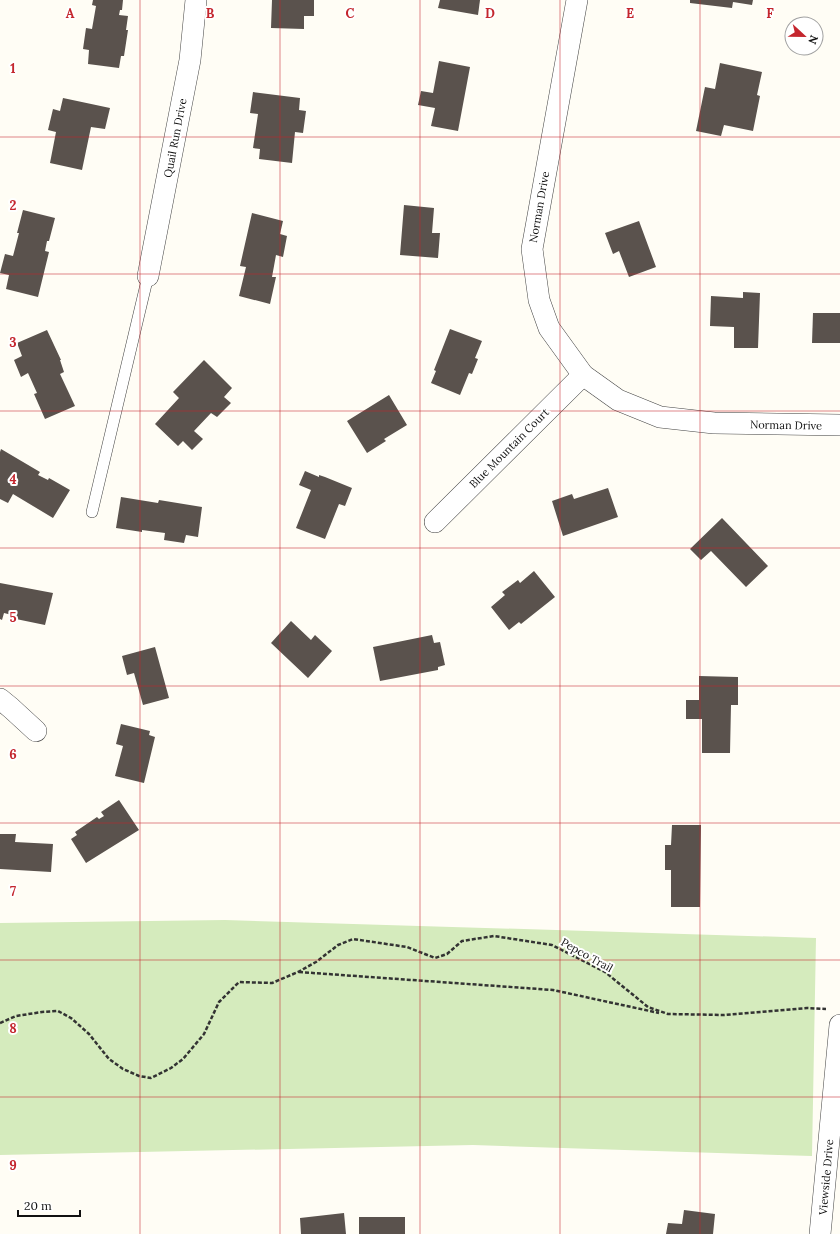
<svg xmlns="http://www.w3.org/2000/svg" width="840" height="1234" font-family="Lora,serif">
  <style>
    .green { fill: #d5ebbd }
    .building { fill: #5a524d }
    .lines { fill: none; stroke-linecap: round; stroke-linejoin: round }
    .lane-casing { stroke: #444; stroke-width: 12 }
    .street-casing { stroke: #444; stroke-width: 22 }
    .path { stroke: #333; stroke-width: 2.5; stroke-dasharray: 4 2; stroke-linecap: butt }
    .lane { stroke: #fff; stroke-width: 11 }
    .street { stroke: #fff; stroke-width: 21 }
    .grid { fill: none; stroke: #c4262e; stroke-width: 1; stroke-opacity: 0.55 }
    .labels { text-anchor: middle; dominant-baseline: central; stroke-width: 4; stroke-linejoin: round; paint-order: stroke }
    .street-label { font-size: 11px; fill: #111; stroke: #fff }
    .grid-label { font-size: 13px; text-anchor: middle; font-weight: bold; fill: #c4262e; stroke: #fff; stroke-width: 4; stroke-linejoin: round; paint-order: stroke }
  </style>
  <rect width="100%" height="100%" fill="#fffdf5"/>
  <path class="green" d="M225 920 816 938 812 1156 473 1145 0 1155V923Z"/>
  <g class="building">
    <path d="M93 0H123L122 10H120L119 15 128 16 126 30H128L124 56H121L119 68 88 64 89 50 83 49 86 28 92 29 96 6 92 5Z"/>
    <path d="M272 0H314V16H304V29L271 28Z"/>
    <path d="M440 0H480L478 15 438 8Z"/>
    <path d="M690 0H753L752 5 733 2 732 8 690 3Z"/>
    <path d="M439 61 470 67 458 131 431 126 435 108 418 105 421 91 433 93Z"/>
    <path d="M720 63 762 72 757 95 760 96 753 131 724 125 721 136 696 131 705 87 715 89Z"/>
    <path d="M253 92 300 98 299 110 306 111 303 133 295 132 292 163 259 159 260 149 253 148 258 114 250 113Z"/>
    <path d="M63 98 110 108 105 129 91 127 82 170 50 163 56 132 48 130 53 109 60 111Z"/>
    <path d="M404 205 434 208 432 233H440L438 258 400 255Z"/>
    <path d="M23 210 55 218 49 241H47L45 251 49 252 38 297 6 289 9 275 0 273 5 254 13 256 19 233H17Z"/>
    <path d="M252 213 283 221 280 234 287 236 283 257 276 255 272 277H276L270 304 239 296 246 267 240 266Z"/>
    <path d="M639 221 656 267 629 277 619 251 613 254 605 233Z"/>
    <path d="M743 292 760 293 758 348H734V327L710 326 711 296 743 298Z"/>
    <path d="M813 313H840V343H812Z"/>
    <path d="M450 329 482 341 475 358 478 359 472 374 469 373 460 395 431 383 436 371 434 370Z"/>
    <path d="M47 330 61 360H60L64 372 60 374 75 406 45 419 34 394 37 393 28 373 21 377 14 360 22 356 17 343Z"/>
    <path d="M204 360 232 388 224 397 231 403 217 417 211 413 194 431 203 439 192 450 183 441 178 446 155 424 179 398 173 392Z"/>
    <path d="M389 395 407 425 384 439 386 441 367 453 347 421Z"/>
    <path d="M1 449 40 472 38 475 48 480 49 478 70 490 53 518 13 494 8 503 0 499V452Z"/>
    <path d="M305 471 319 477V475L325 477 352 488 345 506 339 504 325 539 296 528 311 490 299 485Z"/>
    <path d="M608 488 618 517 563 536 552 501 572 494 574 499Z"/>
    <path d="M121 497 158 503 159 500 202 507 198 537 186 535 184 543 164 540 165 533 142 530V532L116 528Z"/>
    <path d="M722 518 768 566 746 587 711 551 701 560 690 549Z"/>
    <path d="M534 571 555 597 521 624 519 622 509 630 491 607 505 595 502 592 518 580 520 583Z"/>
    <path d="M0 583 53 593 45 625 16 619V616L4 613 2 620 0 619Z"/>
    <path d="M291 621 311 640 315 635 332 651 308 678 271 643Z"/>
    <path d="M432 635 434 643 440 642 445 665 438 667V670L380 681 373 647Z"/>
    <path d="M155 647 169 698 143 705 134 673 127 675 122 656Z"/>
    <path d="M699 676 738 677V705H731L730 753H702V719H686V700H699Z"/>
    <path d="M121 724 150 731 149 735 155 737 144 783 115 776 123 746 116 744Z"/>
    <path d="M119 800 139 830 86 863 71 839 77 835 75 832 97 817 99 819 104 816 101 812Z"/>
    <path d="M672 825H701L700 907H671V870H665V845H671Z"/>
    <path d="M0 834H16L15 842 53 844 51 872 0 869Z"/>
    <path d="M684 1210 715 1214 713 1234H666L668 1223 682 1224Z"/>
    <path d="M344 1213 346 1234H301L300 1218Z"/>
    <rect x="359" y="1217" width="46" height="17"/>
  </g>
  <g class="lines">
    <g class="lane-casing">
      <path id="lane" d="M92 512 148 276"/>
    </g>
    <g class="street-casing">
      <g id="street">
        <path d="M577 0 532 249 539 300 549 328 583 375 618 400 660 417 714 423 840 425"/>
        <path d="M148 276 190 60 196 0"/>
        <path d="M435 522 583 375"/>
        <path d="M0 699 11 708 36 731"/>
        <path d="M820 1234 840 1025"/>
      </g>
    </g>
    <g class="path">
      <path d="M299 972 553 990 659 1013"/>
      <path d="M0 1023 16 1016 42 1012 58 1011 71 1018 89 1034 109 1059 123 1069 139 1076 151 1078 171 1068 183 1059 204 1034 219 1002 239 982 272 983 298 972 316 962 338 945 353 939 407 947 435 958 447 954 462 941 494 936 552 945 605 972 648 1007 668 1014 724 1015 807 1008 826 1009"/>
    </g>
    <use href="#lane" class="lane"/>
    <use href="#street" class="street"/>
  </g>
  <path class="grid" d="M140 0V1234M280 0V1234M420 0V1234M560 0V1234M700 0V1234M0 137H840M0 274H840M0 411H840M0 548H840M0 686H840M0 823H840M0 960H840M0 1097H840"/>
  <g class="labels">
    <g class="street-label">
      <text transform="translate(175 138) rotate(-79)">Quail Run Drive</text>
      <text transform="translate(539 207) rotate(-80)">Norman Drive</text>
      <text transform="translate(786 425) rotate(1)">Norman Drive</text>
      <text transform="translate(509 448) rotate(-45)">Blue Mountain Court</text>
      <text transform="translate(587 955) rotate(29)">Pepco Trail</text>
      <text transform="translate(826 1177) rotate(-85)">Viewside Drive</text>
    </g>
  </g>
  <g class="grid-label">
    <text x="70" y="18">A</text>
    <text x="210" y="18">B</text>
    <text x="350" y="18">C</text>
    <text x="490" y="18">D</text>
    <text x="630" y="18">E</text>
    <text x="770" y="18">F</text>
    <text x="13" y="73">1</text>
    <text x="13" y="210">2</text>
    <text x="13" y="347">3</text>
    <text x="13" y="484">4</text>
    <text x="13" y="622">5</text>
    <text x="13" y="759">6</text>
    <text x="13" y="896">7</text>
    <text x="13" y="1033">8</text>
    <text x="13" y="1170">9</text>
  </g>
  <g transform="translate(804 36) rotate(112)"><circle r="19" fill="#ffffff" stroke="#a0a0a0"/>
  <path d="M0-3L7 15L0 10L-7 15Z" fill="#c4262e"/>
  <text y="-6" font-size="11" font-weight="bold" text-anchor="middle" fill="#111111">N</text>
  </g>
  <path d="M18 1210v6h62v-6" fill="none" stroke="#111111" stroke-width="2"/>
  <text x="24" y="1210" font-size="12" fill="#111111" stroke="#ffffff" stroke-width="3" paint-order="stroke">20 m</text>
</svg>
